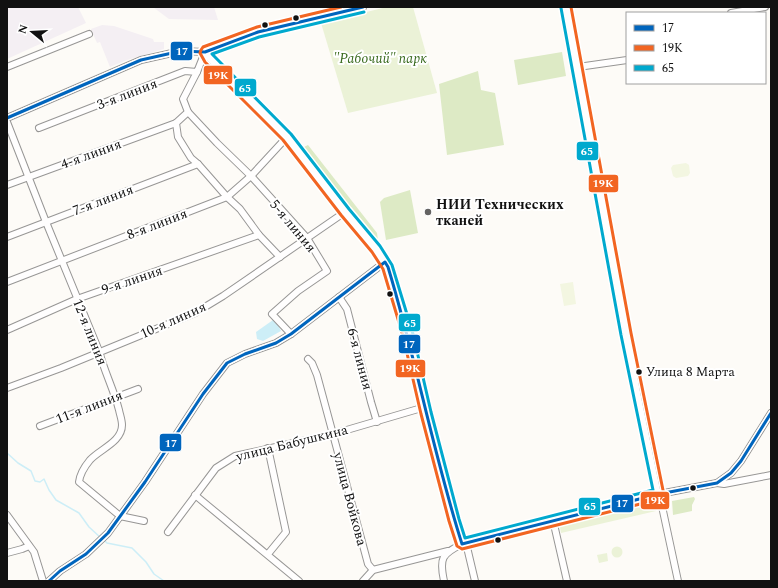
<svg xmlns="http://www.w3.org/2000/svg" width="778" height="588" font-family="Spectral,serif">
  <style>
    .industrial { fill: #f4eff3 }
    .green { fill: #ebf2d7 }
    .forest { fill: #ddeac5 }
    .pitch { fill: #f3f6e1 }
    .water { fill: #cdeef7 }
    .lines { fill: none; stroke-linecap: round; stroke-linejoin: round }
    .stream { stroke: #cdeef7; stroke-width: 1.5 }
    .minor-casing { stroke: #979695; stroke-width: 8 }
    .minor { stroke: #fffefe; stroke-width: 6 }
    .bus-1-casing { stroke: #fff; stroke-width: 6 }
    .bus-2-casing { stroke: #fff; stroke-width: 6 }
    .bus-3-casing { stroke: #fff; stroke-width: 6 }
    .bus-1 { stroke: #0065bd; stroke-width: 3 }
    .bus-2 { stroke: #f26522; stroke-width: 3 }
    .bus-3 { stroke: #00a9ce; stroke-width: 3 }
    .bus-dot { fill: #111; stroke: #fff; stroke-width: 1.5 }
    .poi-dot { fill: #646362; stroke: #fff; stroke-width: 1.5 }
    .labels { text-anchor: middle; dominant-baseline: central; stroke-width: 4; stroke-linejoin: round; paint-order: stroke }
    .bus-label { font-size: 13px; fill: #111; stroke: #fff; text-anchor: start }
    .park-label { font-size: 14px; font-style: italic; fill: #3a6b1f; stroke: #fff }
    .street-label { font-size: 14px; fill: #111; stroke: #fff }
    .poi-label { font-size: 14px; font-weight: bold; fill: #111; stroke: #fff; text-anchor: start }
    .line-badge { stroke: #fff; stroke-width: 1.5 }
    .badge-label { font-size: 11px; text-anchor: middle; font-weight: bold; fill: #fff }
  </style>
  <rect width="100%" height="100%" fill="#fdfbf7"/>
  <g class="industrial">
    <path d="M7 7H78L86 23 7 59Z"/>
    <path d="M153 7H214L218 20 169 19Z"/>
    <path d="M102 25 114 26 153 39 154 42H164V49L127 60 110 67 100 42 97 43 91 29Z"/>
  </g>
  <g class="green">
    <path d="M387 7H413L437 93 348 113 321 23Z"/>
    <path d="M654 501 656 511 561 533 559 522Z"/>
    <circle cx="617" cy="552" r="5.5"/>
    <path d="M607 553 608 561 599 563 597 555Z"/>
  </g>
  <g class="forest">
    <path d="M562 52 566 76 518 85 514 60Z"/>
    <path d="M478 71 481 90 495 93 504 145 447 155 439 84Z"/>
    <path d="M308 145 377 233 379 249 302 148Z"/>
    <path d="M410 190 418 233 386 240 380 202 384 198Z"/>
    <path d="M694 497 695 499 692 505V511L673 515 672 501Z"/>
  </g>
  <g class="pitch">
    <path d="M686 163 689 165 690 173 688 176 676 178 673 176 671 168 673 165Z"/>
    <path d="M573 282 576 304 564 306 560 284Z"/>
  </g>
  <path class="water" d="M273 320 278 325 281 331 263 341 257 339 256 332Z"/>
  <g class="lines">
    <g class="stream">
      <path d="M7 453 18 463 31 471 35 481 40 482 44 479 49 490 56 500 79 513 89 527 101 538"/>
      <path d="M104 540 107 543 132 548 146 562 154 574 164 581"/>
    </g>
    <g class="minor-casing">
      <g id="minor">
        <path d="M566 7 637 392 657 490 663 511 678 581"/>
        <path d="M731 13 765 7"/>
        <path d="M205 52 209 58 287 137 345 212 376 249 388 267 408 335 426 413 454 520 462 544"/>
        <path d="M7 67 89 34"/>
        <path d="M578 67 627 60"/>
        <path d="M197 72 183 99 188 112 176 123 178 137 191 158 198 164 227 197 240 209 259 235 280 257"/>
        <path d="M188 112 217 143 251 176 307 238 327 271 298 291 272 314 291 334"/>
        <path d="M7 118 141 60 181 51 205 52 219 46 258 32 363 7"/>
        <path d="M7 122 46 222 99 351C104 371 114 390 119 410 120 415 122 420 122 425 122 442 100 449 90 460 85 466 80 474 79 482L120 516 144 521"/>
        <path d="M39 128 185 71 197 72 205 52"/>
        <path d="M7 185 176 123"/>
        <path d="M7 237 198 164"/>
        <path d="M7 282 227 197 251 176 287 137"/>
        <path d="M339 297 347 309 371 402 377 422"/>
        <path d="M7 330 77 299 259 235"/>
        <path d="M308 359 312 363 317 375 368 564 373 570"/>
        <path d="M7 388 61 368 195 313 223 296 345 212"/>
        <path d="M40 426 138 389"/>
        <path d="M717 483 724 484 771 475"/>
        <path d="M195 495 299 581"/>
        <path d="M7 515 34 552 43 581"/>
        <path d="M553 520 567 581"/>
        <path d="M168 532 216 468 235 456 333 434 425 407"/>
        <path d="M466 543 475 581"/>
        <path d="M7 553 22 549 29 546"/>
        <path d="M268 554 286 532 268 448"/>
        <path d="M49 581 60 571 86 554 108 533 145 482 203 394 227 363 245 354 276 343 291 334 385 262"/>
        <path d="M363 581 373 570 448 551"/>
        <path d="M444 581C439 558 442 554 462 544L659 494 717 483 731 473 741 461 771 413"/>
      </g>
    </g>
    <use href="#minor" class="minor"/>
    <g class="bus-1-casing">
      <g id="bus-1">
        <path d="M7 118 141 60 181 51 205 52 258 32 363 7"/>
        <path d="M49 581 60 571 86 554 108 533 145 482 203 394 227 363 245 354 276 343 291 334 385 262 388 267C416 359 433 453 462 544L659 494 717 483 731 473 741 461 771 413"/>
      </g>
    </g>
    <g class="bus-2-casing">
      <path id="bus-2" d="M341 7 257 27 203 47 201 50 200 53 205 62 283 140 341 215 372 252 383 269 403 336 421 414 449 521 457 546 462 549 660 499 664 495 631 333 571 7"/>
    </g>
    <g class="bus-3-casing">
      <path id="bus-3" d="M364 12 259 37 212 54 291 134 349 209 380 246 392 265 413 334 431 412 459 519 465 538 653 490 621 335 561 8"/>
    </g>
    <use href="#bus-1" class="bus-1"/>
    <use href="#bus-2" class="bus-2"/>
    <use href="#bus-3" class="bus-3"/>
  </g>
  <g class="bus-dot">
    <circle cx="296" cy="18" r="3.5"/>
    <circle cx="265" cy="25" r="3.5"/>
    <circle cx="390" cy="294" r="3.5"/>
    <circle cx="639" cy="372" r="3.5"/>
    <circle cx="693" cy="488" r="3.5"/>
    <circle cx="498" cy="540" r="3.5"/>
  </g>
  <circle class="poi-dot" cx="428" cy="212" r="4"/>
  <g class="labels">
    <g class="bus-label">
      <text x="646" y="372">Улица 8 Марта</text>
    </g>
    <g class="park-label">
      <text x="380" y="58">"Рабочий" парк</text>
    </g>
    <g class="street-label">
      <text transform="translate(127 94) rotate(-21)">3-я линия</text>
      <text transform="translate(91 154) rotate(-20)">4-я линия</text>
      <text transform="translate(103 200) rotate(-21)">7-я линия</text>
      <text transform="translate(157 224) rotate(-21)">8-я линия</text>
      <text transform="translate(293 226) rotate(50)">5-я линия</text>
      <text transform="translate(132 280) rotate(-19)">9-я линия</text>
      <text transform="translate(173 320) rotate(-24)">10-я линия</text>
      <text transform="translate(90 332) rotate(68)">12-я линия</text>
      <text transform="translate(360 359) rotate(75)">6-я линия</text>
      <text transform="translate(89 407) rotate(-21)">11-я линия</text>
      <text transform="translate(292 443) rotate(-14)">улица Бабушкина</text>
      <text transform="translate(350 499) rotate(75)">улица Войкова</text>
    </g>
    <g class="poi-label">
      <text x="436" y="204">НИИ Технических<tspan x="436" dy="16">тканей</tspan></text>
    </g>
  </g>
  <g class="line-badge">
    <rect x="170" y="41" width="23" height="20" rx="4" fill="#0065bd"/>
    <rect x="203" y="65" width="30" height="20" rx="4" fill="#f26522"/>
    <rect x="234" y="78" width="23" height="19" rx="4" fill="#00a9ce"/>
    <rect x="576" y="141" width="23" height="20" rx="4" fill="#00a9ce"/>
    <rect x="588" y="174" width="31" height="19" rx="4" fill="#f26522"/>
    <rect x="398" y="313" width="23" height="19" rx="4" fill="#00a9ce"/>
    <rect x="398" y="334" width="23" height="20" rx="4" fill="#0065bd"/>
    <rect x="395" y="359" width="31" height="19" rx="4" fill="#f26522"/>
    <rect x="159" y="433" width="23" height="19" rx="4" fill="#0065bd"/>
    <rect x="640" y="491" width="30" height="19" rx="4" fill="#f26522"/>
    <rect x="611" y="494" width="23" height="19" rx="4" fill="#0065bd"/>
    <rect x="578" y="497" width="23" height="19" rx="4" fill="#00a9ce"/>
  </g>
  <g class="badge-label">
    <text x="182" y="55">17</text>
    <text x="218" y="79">19К</text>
    <text x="245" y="92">65</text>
    <text x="587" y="155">65</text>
    <text x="603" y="187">19К</text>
    <text x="410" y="327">65</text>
    <text x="409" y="348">17</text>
    <text x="410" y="372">19К</text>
    <text x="171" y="447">17</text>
    <text x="655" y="504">19К</text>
    <text x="622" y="507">17</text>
    <text x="590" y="510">65</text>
  </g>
  <rect width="778" height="588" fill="none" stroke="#111111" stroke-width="16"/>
  <rect x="626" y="12" width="140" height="72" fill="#ffffff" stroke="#a0a0a0"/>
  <rect x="634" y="25" width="20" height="6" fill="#0065bd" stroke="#a0a0a0"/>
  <text x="662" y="32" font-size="12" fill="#111111">17</text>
  <rect x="634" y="45" width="20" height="6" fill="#f26522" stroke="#a0a0a0"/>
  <text x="662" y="52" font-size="12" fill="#111111">19К</text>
  <rect x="634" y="65" width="20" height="6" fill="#00a9ce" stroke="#a0a0a0"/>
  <text x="662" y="72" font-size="12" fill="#111111">65</text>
  <g transform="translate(32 32) rotate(288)" stroke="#ffffff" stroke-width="3" paint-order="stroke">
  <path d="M0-3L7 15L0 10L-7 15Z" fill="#111111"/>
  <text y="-6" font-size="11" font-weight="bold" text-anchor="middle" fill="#111111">N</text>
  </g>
</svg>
